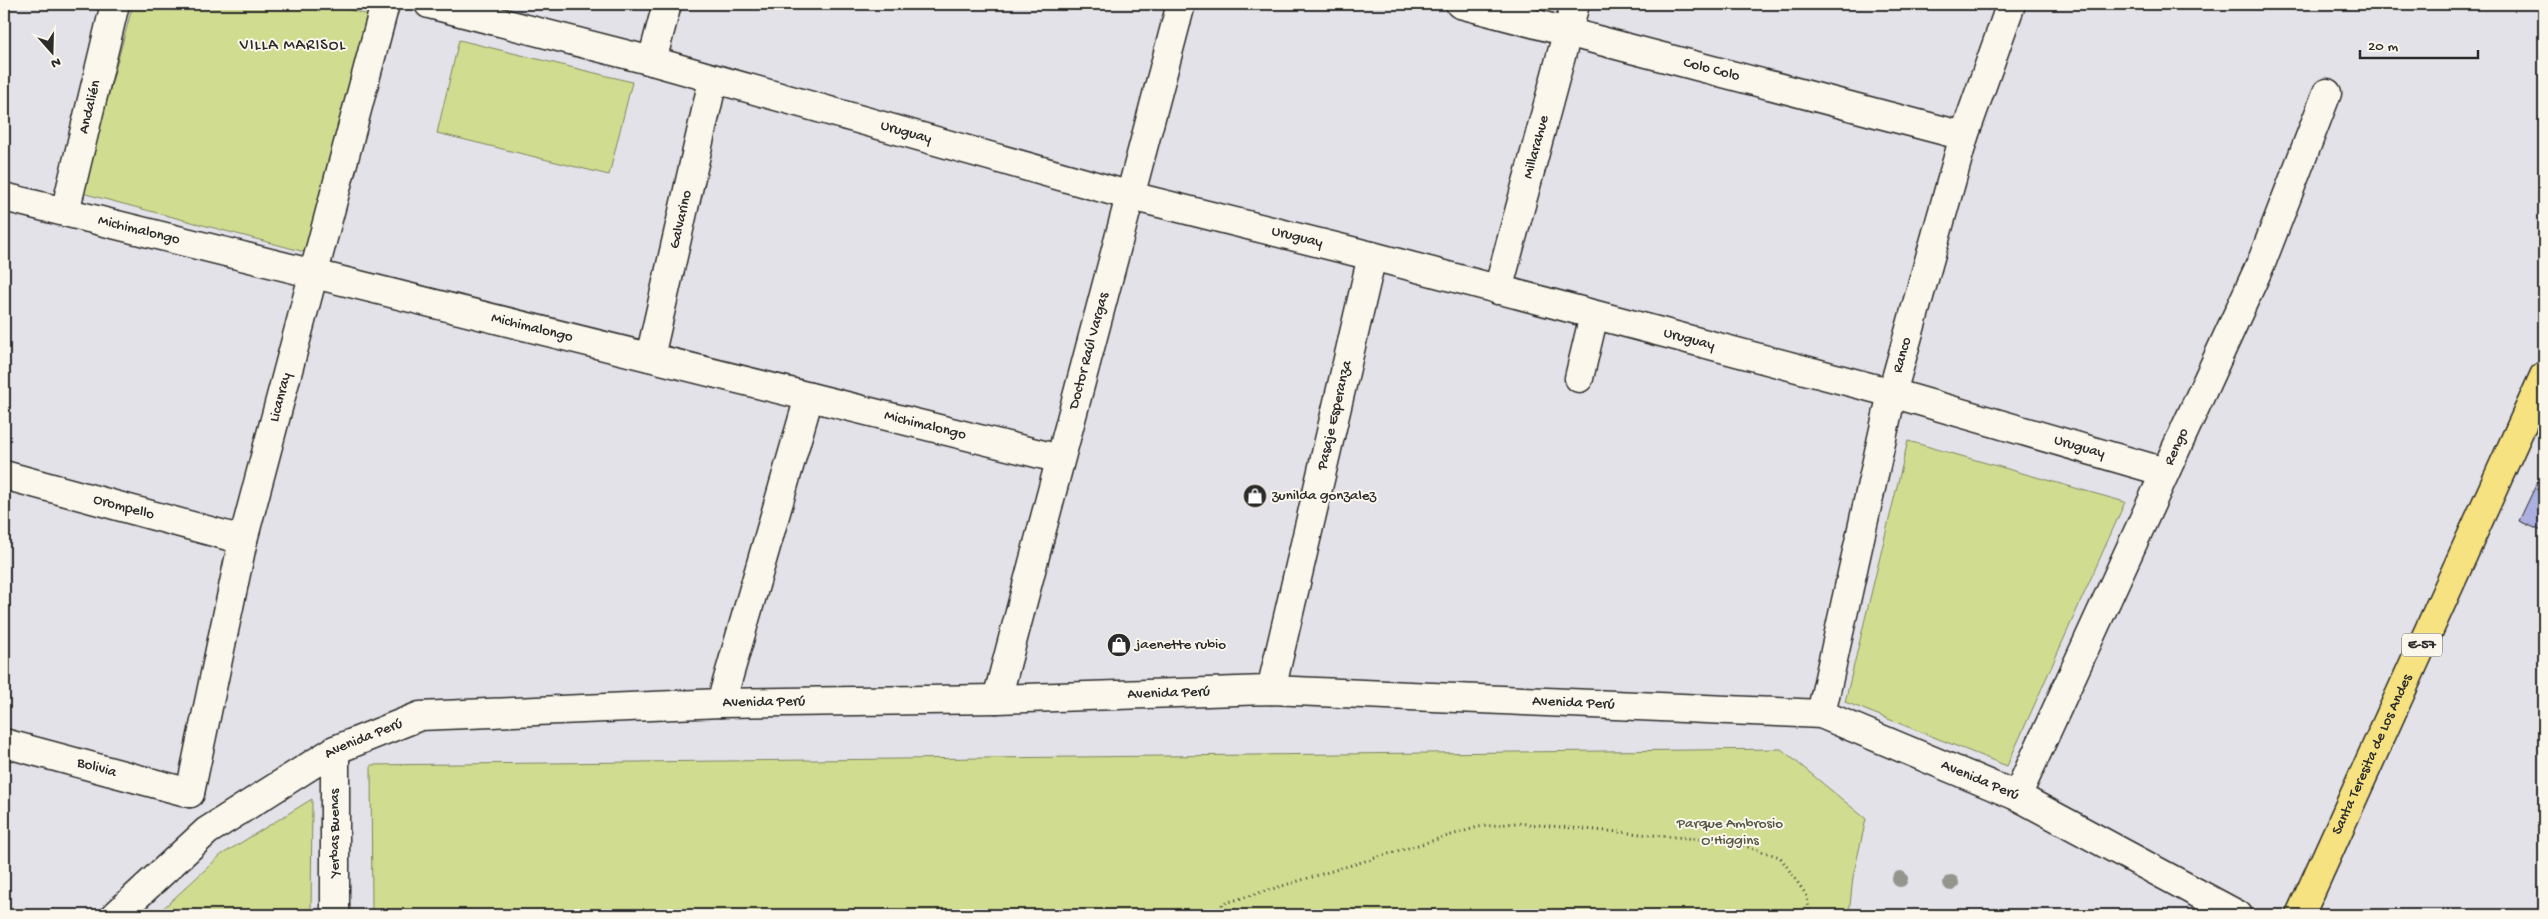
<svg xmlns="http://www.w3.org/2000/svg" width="2548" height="919" font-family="'Gochi Hand',sans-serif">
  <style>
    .green { fill: #d0dd90; stroke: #7e845e }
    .building { fill: #acb0e1; stroke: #2b2b2b; filter: url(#shadow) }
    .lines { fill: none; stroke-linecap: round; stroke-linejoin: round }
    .minor-casing { stroke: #2b2b2b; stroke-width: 31 }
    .major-casing { stroke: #2b2b2b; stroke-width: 31 }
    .path { stroke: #2b2b2b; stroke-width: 3; stroke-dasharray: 1 4; stroke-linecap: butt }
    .minor { stroke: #fbf7ec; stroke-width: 28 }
    .major { stroke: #f7e281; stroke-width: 28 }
    .tree { fill: #94968e }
    .labels { text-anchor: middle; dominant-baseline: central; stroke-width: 4; stroke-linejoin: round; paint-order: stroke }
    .shield { fill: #fbf7ec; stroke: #696865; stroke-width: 1 }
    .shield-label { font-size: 14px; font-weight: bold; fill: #2b2b2b }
    .street-label { font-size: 15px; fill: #2b2b2b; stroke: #fbf7ec }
    .poi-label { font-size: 15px; fill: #2b2b2b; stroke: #fbf7ec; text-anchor: start }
    .park-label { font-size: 15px; fill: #545844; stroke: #fbf7ec }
    .neighbourhood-label { font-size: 16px; letter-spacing: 1px; fill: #2b2b2b; stroke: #fbf7ec }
  </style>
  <defs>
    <filter id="shadow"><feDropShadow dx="4.5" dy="-4.5" stdDeviation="1" flood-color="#0004"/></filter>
  </defs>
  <rect width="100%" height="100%" fill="#e3e2e9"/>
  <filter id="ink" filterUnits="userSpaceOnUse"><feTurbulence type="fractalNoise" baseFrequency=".02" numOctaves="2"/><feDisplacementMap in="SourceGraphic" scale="10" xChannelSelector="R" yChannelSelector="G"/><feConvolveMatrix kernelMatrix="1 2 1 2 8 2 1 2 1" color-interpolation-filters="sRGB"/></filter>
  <g filter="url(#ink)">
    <g class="green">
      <path d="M133 4H327L369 15 305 252 82 193Z"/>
      <path d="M459 40 632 82 609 175 437 133Z"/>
      <path d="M1908 441 2125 502 2007 766 1845 702Z"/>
      <path d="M1781 749 1866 819 1853 877 1849 915H372L371 765Z"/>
      <path d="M312 799 311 915H156L221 855Z"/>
      <path d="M1998 910 2034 911 2044 915H1980Z"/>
    </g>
    <path class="building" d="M2544 468V532L2519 521Z"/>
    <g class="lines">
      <g class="minor-casing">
        <g id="minor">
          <path id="s1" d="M429 4 652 61 1131 196 1372 256 1892 393 2165 472"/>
          <path id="s2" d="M1460 4 1964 136"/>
          <path d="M652 61 667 4"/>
          <path id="s3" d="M4 197 1060 459"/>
          <path id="s4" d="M65 212 115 4"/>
          <path id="s5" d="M1498 290 1575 4"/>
          <path id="s6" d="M650 357 713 80"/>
          <path d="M1579 378 1594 315"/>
          <path id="s7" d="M4 475 243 540"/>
          <path id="s8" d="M1271 690 1372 256"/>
          <path id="s9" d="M997 699 1181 4"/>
          <path d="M721 703 809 397"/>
          <path id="s10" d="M1821 714 1892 393 1964 136 2011 4"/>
          <path id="s11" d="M4 743 190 793"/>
          <path d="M335 750V915"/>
          <path id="s12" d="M190 793 243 540 385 4"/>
          <path id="s13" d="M2017 796 2262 261 2327 93"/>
          <path id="s14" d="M116 915 207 831 335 750 420 716 721 703 997 699 1271 690 1821 714 2017 796 2238 915"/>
        </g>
      </g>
      <g class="major-casing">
        <g id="major">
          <path id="s15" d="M2300 915 2544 376"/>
        </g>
      </g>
      <path class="path" d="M1224 915 1222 904 1478 827 1516 823 1732 842 1780 857 1807 896 1810 915"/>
      <use href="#minor" class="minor"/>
      <use href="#major" class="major"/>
    </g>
    <g class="tree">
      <circle cx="1900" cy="879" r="8"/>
      <circle cx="1951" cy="883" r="8"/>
    </g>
  </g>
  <defs>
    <g id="shop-disc" transform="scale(1.25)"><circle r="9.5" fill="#2b2b2b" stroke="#fbf7ec"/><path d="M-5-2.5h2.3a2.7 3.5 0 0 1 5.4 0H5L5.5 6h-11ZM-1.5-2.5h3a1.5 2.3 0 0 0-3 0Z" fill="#fff"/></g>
  </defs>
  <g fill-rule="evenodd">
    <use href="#shop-disc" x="1255" y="496"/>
    <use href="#shop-disc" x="1119" y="645"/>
  </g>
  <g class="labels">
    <rect class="shield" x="2402" y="633.5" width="40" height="23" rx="4"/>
    <g class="shield-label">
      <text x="2422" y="645">E-57</text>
    </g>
    <g class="street-label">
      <text stroke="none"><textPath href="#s2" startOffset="260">Colo Colo</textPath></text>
      <text stroke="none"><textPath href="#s4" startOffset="108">Andalién</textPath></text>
      <text stroke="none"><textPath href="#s1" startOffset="494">Uruguay</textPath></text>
      <text stroke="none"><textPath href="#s5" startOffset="148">Millarahue</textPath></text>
      <text stroke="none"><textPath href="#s6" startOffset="141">Galvarino</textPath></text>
      <text stroke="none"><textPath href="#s3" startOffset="139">Michimalongo</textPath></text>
      <text stroke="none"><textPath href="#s1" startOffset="899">Uruguay</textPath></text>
      <text stroke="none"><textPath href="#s3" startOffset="544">Michimalongo</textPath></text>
      <text stroke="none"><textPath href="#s1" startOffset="1304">Uruguay</textPath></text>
      <text stroke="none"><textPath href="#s9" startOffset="360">Doctor Raúl Vargas</textPath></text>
      <text stroke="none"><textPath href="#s10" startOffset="368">Ranco</textPath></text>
      <text stroke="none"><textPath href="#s12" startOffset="406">Licanray</textPath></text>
      <text stroke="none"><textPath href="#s8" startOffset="282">Pasaje Esperanza</textPath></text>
      <text stroke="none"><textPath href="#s3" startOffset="949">Michimalongo</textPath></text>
      <text stroke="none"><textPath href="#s1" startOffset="1709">Uruguay</textPath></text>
      <text stroke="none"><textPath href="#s13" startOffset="384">Rengo</textPath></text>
      <text stroke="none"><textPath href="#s7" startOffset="124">Orompello</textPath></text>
      <text stroke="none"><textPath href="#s14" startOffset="1116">Avenida Perú</textPath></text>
      <text stroke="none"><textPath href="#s14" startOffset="711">Avenida Perú</textPath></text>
      <text stroke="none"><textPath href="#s14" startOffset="1521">Avenida Perú</textPath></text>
      <text stroke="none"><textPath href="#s14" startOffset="306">Avenida Perú</textPath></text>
      <text stroke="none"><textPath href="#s15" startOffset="176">Santa Teresita de Los Andes</textPath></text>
      <text stroke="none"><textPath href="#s11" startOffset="96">Bolivia</textPath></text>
      <text stroke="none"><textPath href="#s14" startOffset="1941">Avenida Perú</textPath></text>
      <text transform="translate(335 833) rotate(-90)">Yerbas Buenas</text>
    </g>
    <g class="poi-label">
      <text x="1272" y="496">zunilda gonzalez</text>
      <text x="1136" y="645">jaenette rubio</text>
    </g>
    <g class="park-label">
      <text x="1730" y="824">Parque Ambrosio<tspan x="1730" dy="17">O'Higgins</tspan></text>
    </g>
    <g class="neighbourhood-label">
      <text x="293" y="46">VILLA MARISOL</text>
    </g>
  </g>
  <rect width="2548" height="919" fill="none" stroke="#fbf7ec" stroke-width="20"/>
  <rect x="10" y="10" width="2528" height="899" fill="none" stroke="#2b2b2b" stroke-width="2" filter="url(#ink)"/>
  <g transform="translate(52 52) rotate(160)" stroke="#fbf7ec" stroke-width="4" paint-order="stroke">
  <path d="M0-4L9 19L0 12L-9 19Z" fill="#2b2b2b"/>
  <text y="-8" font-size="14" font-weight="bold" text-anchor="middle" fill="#2b2b2b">N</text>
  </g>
  <path d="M2360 50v8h118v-8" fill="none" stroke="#2b2b2b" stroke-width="2.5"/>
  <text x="2368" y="50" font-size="15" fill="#2b2b2b" stroke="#fbf7ec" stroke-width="4" paint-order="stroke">20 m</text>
</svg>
